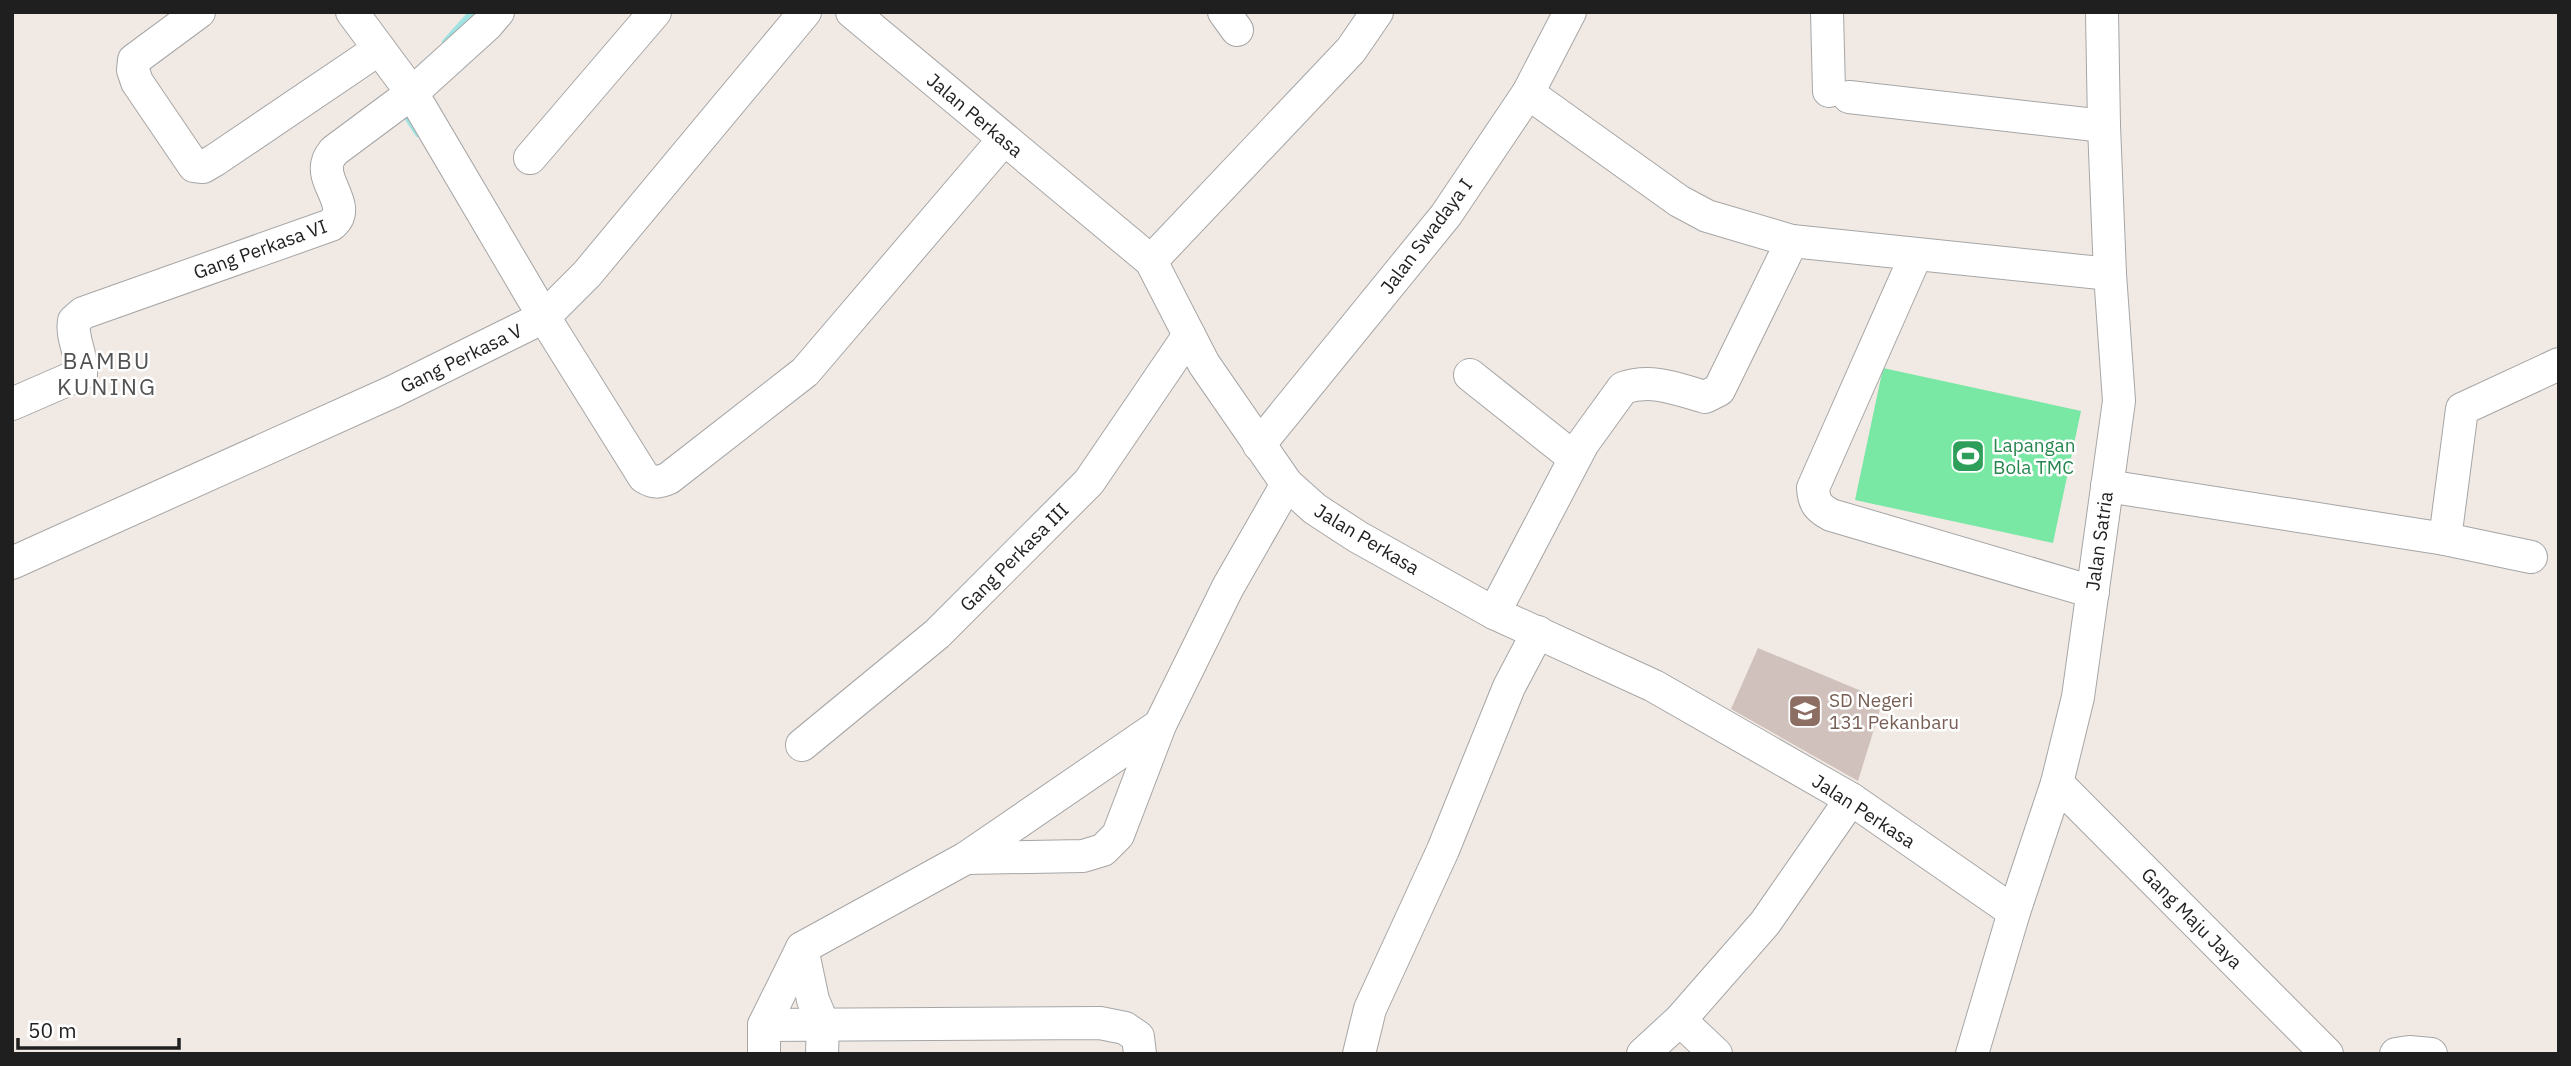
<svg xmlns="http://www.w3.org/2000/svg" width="2571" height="1066" font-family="'IBM Plex Sans',sans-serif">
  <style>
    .pitch { fill: #79e8a4 }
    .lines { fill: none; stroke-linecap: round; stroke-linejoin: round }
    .stream { stroke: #9fe3e3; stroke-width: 6 }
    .building { fill: #d1c1bc }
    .minor-casing { stroke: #a6a6a6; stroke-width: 34 }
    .minor { stroke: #fff; stroke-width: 32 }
    .labels { text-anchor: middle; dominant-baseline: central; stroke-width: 5; stroke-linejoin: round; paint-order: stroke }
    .street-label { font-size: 19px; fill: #1f1f1f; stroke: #fff }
    .leisure-label { font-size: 19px; fill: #27864d; stroke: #fff; text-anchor: start }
    .education-label { font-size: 19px; fill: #785e54; stroke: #fff; text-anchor: start }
    .quarter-label { font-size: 23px; letter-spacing: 2px; fill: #525252; stroke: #fff }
  </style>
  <rect width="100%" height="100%" fill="#f1e9e4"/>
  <path class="pitch" d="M1883 368 2081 411 2053 543 1855 500Z"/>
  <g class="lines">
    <g class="stream">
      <path d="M445 42 472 12"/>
      <path d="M403 111 418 134"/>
    </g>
  </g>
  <path class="building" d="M1758 648 1883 700 1858 781 1731 709Z"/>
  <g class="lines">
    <g class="minor-casing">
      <g id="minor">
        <path d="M199 12 134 60 133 70 137 82 194 166 203 167 215 160 379 49"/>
        <path d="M352 12 412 93 544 317 644 477C654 483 658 483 669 478L805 372 1004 139"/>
        <path d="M852 12 1151 261 1204 364 1287 484 1315 509 1358 537 1494 613 1654 686 1851 799 2014 912"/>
        <path d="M1224 12 1237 30"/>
        <path d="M1827 12 1829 91"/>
        <path d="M1528 93 1679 201 1707 216 1792 241 2110 274"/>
        <path d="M1849 97 2104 126"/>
        <path d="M530 158 655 12"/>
        <path d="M1916 255 1813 488C1814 503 1818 508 1831 515L2093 592"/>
        <path d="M1151 261 1351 50 1377 12"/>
        <path d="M1470 375 1573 457 1623 388C1652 378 1677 389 1705 397L1719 390 1792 241"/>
        <path d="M12 404 81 374C83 355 71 339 74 321L83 313 331 225C354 207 320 183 328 161 329 157 332 154 334 151L412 93 487 25 498 12"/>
        <path d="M1259 445 1446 215 1528 93 1570 12"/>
        <path d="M2107 486 2445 539 2531 557"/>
        <path d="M2445 539 2462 409 2559 364"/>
        <path d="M12 563 392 392 544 317 587 274 805 12"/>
        <path d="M1494 613 1581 447"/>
        <path d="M802 745 937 634 1089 482 1189 335"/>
        <path d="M2057 783 2327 1054"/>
        <path d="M966 858 1083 856 1103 850 1118 835 1160 725 1228 587 1287 484"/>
        <path d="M802 948 813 1000 823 1024 822 1054"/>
        <path d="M1680 1020 1716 1054"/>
        <path d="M764 1025 1100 1023 1125 1028 1138 1037 1140 1054"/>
        <path d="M764 1054V1025L802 948 966 858 1160 725"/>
        <path d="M1359 1054 1370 1009 1443 850 1509 687 1538 632"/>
        <path d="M1643 1054 1680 1020 1765 923 1851 799"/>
        <path d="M1972 1054 2014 912 2057 783 2078 697 2119 401 2110 274 2104 126 2102 12"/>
        <path d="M2396 1054 2409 1052 2431 1054"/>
      </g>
    </g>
    <use href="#minor" class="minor"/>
  </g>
  <defs>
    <g id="stadium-square" transform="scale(1.75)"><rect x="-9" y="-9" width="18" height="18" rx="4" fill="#2e9e5b" stroke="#fff"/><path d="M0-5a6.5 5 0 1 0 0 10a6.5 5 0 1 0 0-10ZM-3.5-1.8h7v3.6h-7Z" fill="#fff"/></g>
    <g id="school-square" transform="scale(1.75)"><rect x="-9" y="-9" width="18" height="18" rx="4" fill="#8d6e63" stroke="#fff"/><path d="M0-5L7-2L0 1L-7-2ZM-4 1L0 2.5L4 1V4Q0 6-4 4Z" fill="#fff"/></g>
  </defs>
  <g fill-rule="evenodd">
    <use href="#stadium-square" x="1968" y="456"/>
    <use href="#school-square" x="1805" y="711"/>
  </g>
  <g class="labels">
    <g class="street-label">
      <text transform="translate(975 115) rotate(40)">Jalan Perkasa</text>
      <text transform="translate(1426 236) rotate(-53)">Jalan Swadaya I</text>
      <text transform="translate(260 249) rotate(-20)">Gang Perkasa VI</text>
      <text transform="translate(461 358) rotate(-26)">Gang Perkasa V</text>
      <text transform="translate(1367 539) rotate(31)">Jalan Perkasa</text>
      <text transform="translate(2099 541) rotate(-82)">Jalan Satria</text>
      <text transform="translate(1014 557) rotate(-45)">Gang Perkasa III</text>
      <text transform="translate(1864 811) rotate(33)">Jalan Perkasa</text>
      <text transform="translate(2192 918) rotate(45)">Gang Maju Jaya</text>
    </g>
    <g class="leisure-label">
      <text x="1993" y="445">Lapangan<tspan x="1993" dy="22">Bola TMC</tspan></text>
    </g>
    <g class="education-label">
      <text x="1829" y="700">SD Negeri<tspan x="1829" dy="22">131 Pekanbaru</tspan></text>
    </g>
    <g class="quarter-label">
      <text x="107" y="360">BAMBU<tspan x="107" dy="26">KUNING</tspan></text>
    </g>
  </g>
  <rect width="2571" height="1066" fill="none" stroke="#1f1f1f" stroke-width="28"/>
  <path d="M18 1038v10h161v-10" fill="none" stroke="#1f1f1f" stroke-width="3.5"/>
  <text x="28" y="1038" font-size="21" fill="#1f1f1f" stroke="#ffffff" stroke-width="5" paint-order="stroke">50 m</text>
</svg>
